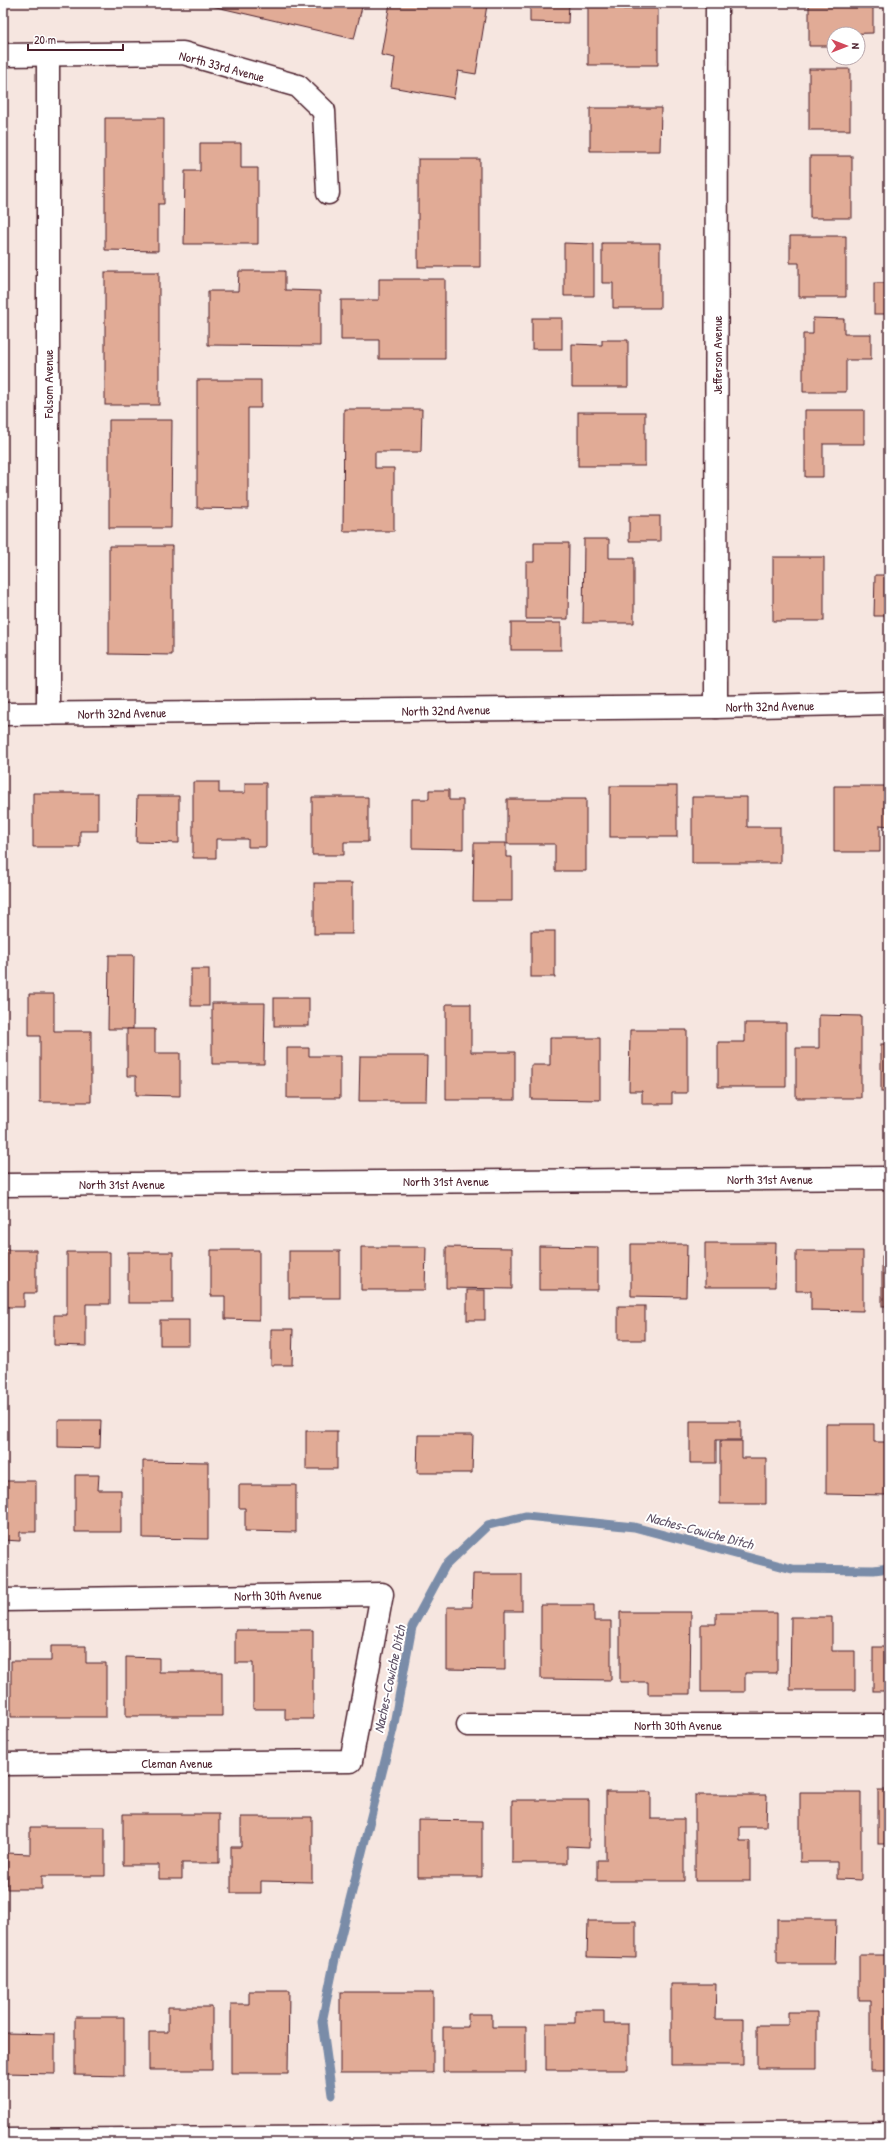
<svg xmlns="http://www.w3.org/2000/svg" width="892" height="2146" font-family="'Patrick Hand',sans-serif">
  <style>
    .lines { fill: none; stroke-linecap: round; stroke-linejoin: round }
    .stream { stroke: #7a8ca8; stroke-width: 9 }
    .building { fill: #e1ab96; stroke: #4a1f2b }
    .street-casing { stroke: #4a1f2b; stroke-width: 25 }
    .street { stroke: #fff; stroke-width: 22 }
    .labels { text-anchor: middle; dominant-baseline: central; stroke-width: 4; stroke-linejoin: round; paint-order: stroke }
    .street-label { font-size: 13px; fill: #4a1f2b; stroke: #fff }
    .water-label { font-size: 14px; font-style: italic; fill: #625569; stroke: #fff }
  </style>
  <rect width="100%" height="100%" fill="#f6e6e0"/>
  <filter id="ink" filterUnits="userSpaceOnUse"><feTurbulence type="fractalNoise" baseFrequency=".025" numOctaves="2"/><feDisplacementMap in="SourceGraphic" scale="8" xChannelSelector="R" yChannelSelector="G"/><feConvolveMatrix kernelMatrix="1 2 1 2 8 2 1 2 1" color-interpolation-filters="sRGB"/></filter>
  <g filter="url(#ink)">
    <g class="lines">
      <path class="stream" d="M332 2095 322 2022 335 1959 393 1729 412 1627 445 1566 488 1525 526 1516 634 1527 792 1569 874 1570 889 1568"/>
    </g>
    <g class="building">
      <path d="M199 3H363L354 39Z"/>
      <path d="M390 3H474L487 5 476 74 458 71 454 98 391 87 395 58 381 55Z"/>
      <path d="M530 3H569L568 23 530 22Z"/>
      <path d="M588 3H623V9H658V65H588Z"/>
      <path d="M809 3H873V33L834 34V46H809Z"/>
      <rect x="809" y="69" width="41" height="61"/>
      <path d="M590 108H661L660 151H590Z"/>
      <path d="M105 118H164V204H158V251L105 250Z"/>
      <path d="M200 143H241V168H258V244H184L185 171H200Z"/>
      <rect x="810" y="156" width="42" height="62"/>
      <rect x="418" y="159" width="62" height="108"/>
      <path d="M790 236H846V297H799V263H790Z"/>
      <path d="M564 243 594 244V296H564Z"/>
      <path d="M602 243H660V308H613V283H602Z"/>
      <path d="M239 271H285V290L320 291V346L208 345V291H238Z"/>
      <rect x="105" y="272" width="54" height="133"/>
      <path d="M379 279H445V359H379V340H341V300H379Z"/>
      <rect x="874" y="283" width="15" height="31"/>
      <rect x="532" y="318" width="30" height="31"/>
      <path d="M813 318 844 319V334H871V360H846V392H803V334H813Z"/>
      <path d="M602 340H628V387H572V344L602 345Z"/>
      <path d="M197 380H261V408H248V509L197 508Z"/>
      <path d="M344 409H422L421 452H375V468H394V531H343Z"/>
      <path d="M805 410H864V444H823V477H805Z"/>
      <rect x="578" y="412" width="67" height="54"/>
      <path d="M109 420H172L171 528H109Z"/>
      <rect x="629" y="516" width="31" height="25"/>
      <path d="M887 531H889V564H886Z"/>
      <path d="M584 539H609V558H634V623H583Z"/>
      <path d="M534 543H569L568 619H526V562H534Z"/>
      <path d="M109 546H172V655L109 654Z"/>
      <rect x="773" y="557" width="51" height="64"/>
      <path d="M875 575H889V616H874Z"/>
      <rect x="511" y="623" width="50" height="27"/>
      <path d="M193 782H219V793H245V783H266V847H248V839H216V858H193Z"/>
      <rect x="610" y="786" width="67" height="51"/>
      <path d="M834 786H889V826L880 825V852H834Z"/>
      <path d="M429 790H449V800H463V849L412 848V799H429Z"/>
      <path d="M33 793H98V831H80V847H33Z"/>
      <path d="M137 796H179V843L136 842Z"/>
      <path d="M312 797H368V842H344V855H312Z"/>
      <path d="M692 797H747V827H780V863H692Z"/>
      <path d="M507 799H586V871H555V844H507Z"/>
      <path d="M474 843H506V857H512V901H473Z"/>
      <rect x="314" y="883" width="38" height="51"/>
      <rect x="531" y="931" width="24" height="46"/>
      <path d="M109 955H134L133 1029H108Z"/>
      <rect x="191" y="969" width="18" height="37"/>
      <path d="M29 994H54V1031H91V1102H40V1036H29Z"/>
      <rect x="274" y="998" width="35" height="28"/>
      <path d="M212 1003H265L264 1064H212Z"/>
      <path d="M446 1004H471V1052H515V1100H446Z"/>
      <path d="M819 1015 861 1016V1098H796V1048H819Z"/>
      <path d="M745 1023H786V1087H718V1042H745Z"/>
      <path d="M3 1028H5L4 1102H3Z"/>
      <path d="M127 1029H155V1053H180V1096L136 1095V1076H127Z"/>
      <path d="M630 1030H687V1093H672V1104H642V1091H629Z"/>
      <path d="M550 1038H600V1100L531 1099V1065H550Z"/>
      <rect x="881" y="1044" width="8" height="48"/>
      <path d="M287 1048H309V1056H340V1098H287Z"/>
      <path d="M360 1056H427L426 1101H359Z"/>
      <path d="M705 1243H776L775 1287H705Z"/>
      <path d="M631 1244H687L686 1297 631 1296Z"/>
      <path d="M539 1246 598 1247V1290H539Z"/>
      <path d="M361 1247H426L425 1290H361Z"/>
      <path d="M446 1247 512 1248V1289L446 1288Z"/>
      <path d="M3 1250H36V1293H24V1307H3Z"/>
      <path d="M211 1250H259V1320L225 1319V1296H211Z"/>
      <rect x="289" y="1251" width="51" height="47"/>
      <path d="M796 1251H863V1311L811 1310V1291H796Z"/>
      <path d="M67 1252H110V1304H86V1346L54 1345V1315H67Z"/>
      <rect x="128" y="1252" width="45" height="51"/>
      <rect x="882" y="1256" width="7" height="50"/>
      <rect x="467" y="1290" width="18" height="30"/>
      <rect x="618" y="1306" width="27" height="34"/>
      <rect x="160" y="1320" width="29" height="25"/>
      <path d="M271 1329H293L292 1365H271Z"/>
      <path d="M58 1420H101L100 1448 58 1447Z"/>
      <path d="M690 1421H741V1440H716V1463H690Z"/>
      <path d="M826 1424H874V1442H886V1495L826 1494Z"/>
      <rect x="306" y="1431" width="31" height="38"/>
      <path d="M418 1435H473L472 1473H417Z"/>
      <path d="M720 1441H742V1458H766V1504H720Z"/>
      <path d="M143 1461 208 1462V1539L143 1538Z"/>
      <path d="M75 1475H99L98 1490H121V1532H75Z"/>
      <path d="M3 1481H36V1532H20V1541L3 1540Z"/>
      <path d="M239 1485H296V1532L245 1531V1508H239Z"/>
      <path d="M473 1574H522V1611H505V1670L447 1669V1607H472Z"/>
      <path d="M541 1605H594V1621H611V1680L541 1679Z"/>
      <path d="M620 1612H691L690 1694H648V1682H620Z"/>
      <path d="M716 1613H777V1673H745V1692H701V1624H716Z"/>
      <path d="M791 1617H832V1651H855V1690H790Z"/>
      <path d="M235 1630H313V1719H285V1709H253V1663H235Z"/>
      <path d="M51 1646H86V1663H106V1717H11V1661H51Z"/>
      <rect x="873" y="1647" width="16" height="44"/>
      <path d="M126 1657 159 1658V1672H222V1716H126Z"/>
      <rect x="878" y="1790" width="11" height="54"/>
      <path d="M606 1792H651V1819H684V1881H597V1860H606Z"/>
      <path d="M800 1792H861V1880L837 1879V1862H800Z"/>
      <path d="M695 1795H767L766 1827H740V1841H750V1881H695Z"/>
      <path d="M512 1800H589V1847L567 1846V1863H512Z"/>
      <path d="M123 1814H219V1863H182V1879H159V1865H123Z"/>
      <path d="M241 1817H312V1882L261 1881V1893H231V1847H241Z"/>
      <path d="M418 1820 482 1821V1877H418Z"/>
      <path d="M30 1827H105V1876H42V1889H7V1853L30 1854Z"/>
      <path d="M777 1919H836L835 1964H777Z"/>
      <path d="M588 1921H636V1958L587 1957Z"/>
      <path d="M859 1955H888L889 2071H870V2000H859Z"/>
      <path d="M671 1984H716L715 2019H743V2065H671Z"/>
      <path d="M249 1991H289L288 2073H231V2004H249Z"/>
      <rect x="340" y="1992" width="93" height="81"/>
      <path d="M168 2007H212V2070H149V2032H168Z"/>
      <path d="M575 2010H604V2024H628V2070H546V2023H575Z"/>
      <path d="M788 2012H817V2068H757V2025H788Z"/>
      <path d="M468 2014H492V2027H526V2072H443V2027H468Z"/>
      <path d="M75 2017H124V2076L75 2075Z"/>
      <path d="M3 2033 55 2034V2074L3 2073Z"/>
    </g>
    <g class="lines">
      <g class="street-casing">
        <g id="street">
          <path d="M3 55 183 53 298 86 324 111 328 193"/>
          <path d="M716 707 717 3"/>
          <path d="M3 714 716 707 889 703"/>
          <path d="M48 714V54"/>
          <path d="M3 1185 889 1178"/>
          <path d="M3 1600 382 1594 351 1761 3 1764"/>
          <path d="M468 1725H889"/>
          <path d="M3 2140 889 2133"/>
        </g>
      </g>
      <use href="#street" class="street"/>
    </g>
  </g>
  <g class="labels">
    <g class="street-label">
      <text transform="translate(222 66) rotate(15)">North 33rd Avenue</text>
      <text transform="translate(717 355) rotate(-90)">Jefferson Avenue</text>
      <text transform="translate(48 384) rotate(-90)">Folsom Avenue</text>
      <text transform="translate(770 706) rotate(-1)">North 32nd Avenue</text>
      <text transform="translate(446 710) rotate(-1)">North 32nd Avenue</text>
      <text transform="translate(122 713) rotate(-1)">North 32nd Avenue</text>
      <text x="770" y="1179">North 31st Avenue</text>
      <text x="446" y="1181">North 31st Avenue</text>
      <text x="122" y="1184">North 31st Avenue</text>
      <text transform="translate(278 1595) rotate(-1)">North 30th Avenue</text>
      <text x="678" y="1725">North 30th Avenue</text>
      <text x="177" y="1763">Cleman Avenue</text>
    </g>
    <g class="water-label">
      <text transform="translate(700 1530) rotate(15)">Naches-Cowiche Ditch</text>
      <text transform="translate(389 1679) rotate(-78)">Naches-Cowiche Ditch</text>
    </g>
  </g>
  <rect width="892" height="2146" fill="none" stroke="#fff" stroke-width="16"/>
  <rect x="8" y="8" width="876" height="2130" fill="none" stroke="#4a1f2b" stroke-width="1.5" filter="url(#ink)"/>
  <g transform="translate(846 46) rotate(90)"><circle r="19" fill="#ffffff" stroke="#b7a5aa"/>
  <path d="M0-3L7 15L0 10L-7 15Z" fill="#d1495b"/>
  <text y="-6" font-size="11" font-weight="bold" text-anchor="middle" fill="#4a1f2b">N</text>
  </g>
  <path d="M28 44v6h95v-6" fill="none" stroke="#4a1f2b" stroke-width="2"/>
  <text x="34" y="44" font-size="12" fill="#4a1f2b" stroke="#ffffff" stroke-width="3" paint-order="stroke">20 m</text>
</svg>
